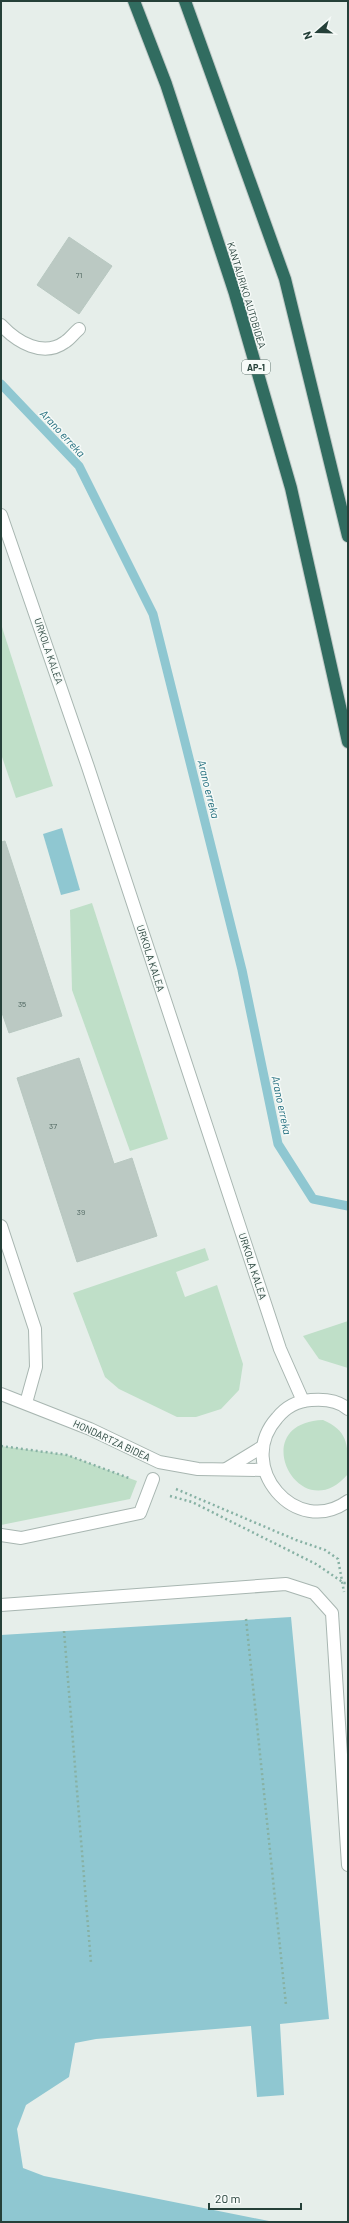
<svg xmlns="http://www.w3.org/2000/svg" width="349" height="2223" font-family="Barlow,sans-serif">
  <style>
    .green { fill: #bfdfc8 }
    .water { fill: #8fc7d1 }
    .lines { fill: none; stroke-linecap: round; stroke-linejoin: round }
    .stream { stroke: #8fc7d1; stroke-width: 9 }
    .building { fill: #bbc9c3; stroke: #b8c8c1 }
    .minor-casing { stroke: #a8b6b1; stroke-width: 14 }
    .highway-casing { stroke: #c2cac8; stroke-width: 14 }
    .path { stroke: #87b1a4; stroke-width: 2.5; stroke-dasharray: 2 3; stroke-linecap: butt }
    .minor { stroke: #fff; stroke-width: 12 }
    .highway { stroke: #316c60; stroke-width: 12 }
    .labels { text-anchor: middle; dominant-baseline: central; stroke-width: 3; stroke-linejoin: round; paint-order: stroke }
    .number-label { font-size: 8px; fill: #4a625c }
    .shield { fill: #f6faf8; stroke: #647872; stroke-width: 1 }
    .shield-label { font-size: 9px; font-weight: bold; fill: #254039 }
    .street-label { font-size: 10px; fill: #254039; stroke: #f6faf8 }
    .water-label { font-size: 11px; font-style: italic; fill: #1f6c7c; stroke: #f6faf8 }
  </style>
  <rect width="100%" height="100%" fill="#e6eeea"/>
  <g class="green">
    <path d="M1 624 53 786 16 798 1 754Z"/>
    <path d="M92 903 168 1139 130 1151 72 990 70 910Z"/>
    <path d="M205 1248 209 1260 176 1272 185 1297 217 1285 243 1364 239 1390 221 1409 196 1417H177L119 1389 105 1377 73 1293Z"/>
    <path d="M348 1321V1368L319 1359 303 1336Z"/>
    <path d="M323 1420C349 1431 348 1446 348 1474 300 1531 244 1423 323 1420Z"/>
    <path d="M1 1446 67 1455 137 1481 130 1499 1 1525Z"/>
  </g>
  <g class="water">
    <path d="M62 828 80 890 61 895 43 834Z"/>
    <path d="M291 1617 329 2019 280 2024 284 2095 257 2097 251 2026 96 2039 75 2043 69 2077 26 2105 17 2129 23 2168 44 2176 274 2222H1V1635Z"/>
  </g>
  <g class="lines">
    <path class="stream" d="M1 384 79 466 153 614 242 970 278 1144 313 1199 348 1206"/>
  </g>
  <g class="building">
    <path d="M69 237 112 266 79 314 37 285Z"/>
    <path d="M5 841 62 1016 9 1033 1 1010V842Z"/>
    <path d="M79 1058 114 1164 132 1158 157 1236 77 1262 17 1078Z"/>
  </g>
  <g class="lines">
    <g class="minor-casing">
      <g id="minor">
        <path d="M1 325C17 342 43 358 65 342 70 339 74 333 79 329"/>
        <path d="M1 515 88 767 280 1349 303 1401"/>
        <path d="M1 1226 35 1329 36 1367 26 1403"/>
        <path d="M1 1394 90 1429 159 1462 198 1469 264 1470"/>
        <path d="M348 1409C338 1400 323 1399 311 1400 297 1401 285 1408 277 1418 234 1466 296 1539 348 1501"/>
        <path d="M226 1469 262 1447"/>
        <path d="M1 1535 21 1538 140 1513 153 1479"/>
        <path d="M1 1605 286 1584 314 1593 332 1613 348 1865"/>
      </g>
    </g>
    <g class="highway-casing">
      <g id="highway">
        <path d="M134 1 166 84 235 294 291 488 348 742"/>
        <path d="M185 1 285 279 348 536"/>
      </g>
    </g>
    <g class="path">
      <path d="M1 1446 67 1455 129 1478"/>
      <path d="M176 1489 296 1540 325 1550 338 1559 344 1592"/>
      <path d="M170 1496 192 1502 316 1564 344 1583H348"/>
      <path d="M246 1619 286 2005"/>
      <path d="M64 1631 91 1963"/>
    </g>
    <use href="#minor" class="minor"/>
    <use href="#highway" class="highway"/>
  </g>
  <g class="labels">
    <g class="number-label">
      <text x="79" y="275">71</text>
      <text x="22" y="1004">35</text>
      <text x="53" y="1126">37</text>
      <text x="81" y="1212">39</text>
    </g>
    <rect class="shield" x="242" y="360" width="28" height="14" rx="3"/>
    <g class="shield-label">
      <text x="256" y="367">AP-1</text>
    </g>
    <g class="street-label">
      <text transform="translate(247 295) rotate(73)">KANTAURIKO AUTOBIDEA</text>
      <text transform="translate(49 651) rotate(71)">URKOLA KALEA</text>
      <text transform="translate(151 958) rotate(72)">URKOLA KALEA</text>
      <text transform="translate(253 1266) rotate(72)">URKOLA KALEA</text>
      <text transform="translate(112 1440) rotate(25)">HONDARTZA BIDEA</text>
    </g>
    <g class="water-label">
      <text transform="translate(63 433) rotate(47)">Arano erreka</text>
      <text transform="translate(209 789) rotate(76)">Arano erreka</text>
      <text transform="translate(282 1105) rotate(78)">Arano erreka</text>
    </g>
  </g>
  <rect width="349" height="2223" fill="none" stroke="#254039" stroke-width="4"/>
  <g transform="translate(317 32) rotate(250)" stroke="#f6faf8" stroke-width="3" paint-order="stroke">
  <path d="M0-3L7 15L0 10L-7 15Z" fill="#254039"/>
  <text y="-6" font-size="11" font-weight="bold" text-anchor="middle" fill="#254039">N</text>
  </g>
  <path d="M209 2203v6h92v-6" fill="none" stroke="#254039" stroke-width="2"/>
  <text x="215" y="2203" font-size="12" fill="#254039" stroke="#f6faf8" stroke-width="3" paint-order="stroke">20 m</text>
</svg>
